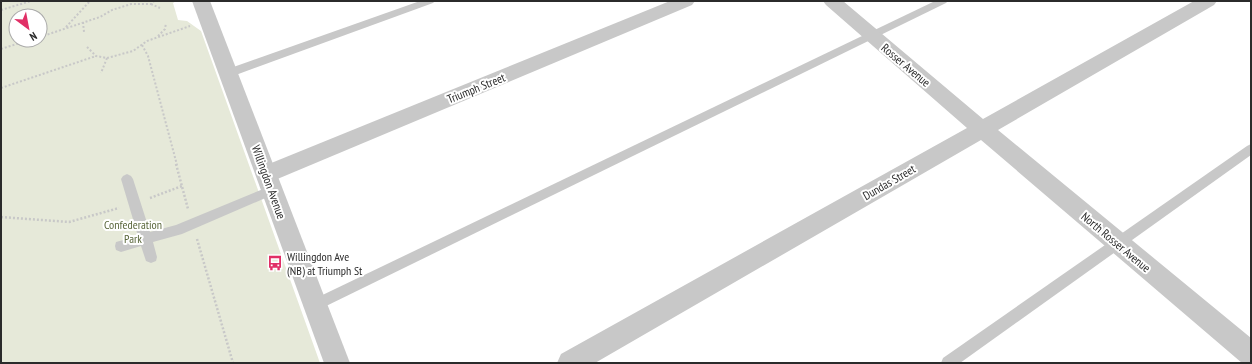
<svg xmlns="http://www.w3.org/2000/svg" width="1252" height="364" font-family="'PT Sans Narrow',sans-serif">
  <style>
    .green { fill: #e6e9d9; fill-rule: evenodd }
    .lines { fill: none; stroke-linecap: round; stroke-linejoin: round }
    .path-far1 { stroke: #c8c8c8; stroke-width: 2; stroke-dasharray: 2 2; stroke-linecap: butt }
    .path { stroke: #c8c8c8; stroke-width: 2.5; stroke-dasharray: 2 2; stroke-linecap: butt }
    .service { fill: #c8c8c8; fill-rule: evenodd }
    .minor { fill: #c8c8c8; fill-rule: evenodd }
    .tertiary { fill: #c8c8c8; fill-rule: evenodd }
    .labels { text-anchor: middle; dominant-baseline: central; stroke-width: 4; stroke-linejoin: round; paint-order: stroke }
    .street-label { font-size: 12px; fill: #2b2b2b; stroke: #fff }
    .park-label { font-size: 12px; fill: #59663a; stroke: #fff }
    .poi-label { font-size: 12px; fill: #2b2b2b; stroke: #fff; text-anchor: start }
  </style>
  <rect width="100%" height="100%" fill="#fff"/>
  <path class="green" d="M1 1H176L173 3 178 20 187 21 201 31 320 363H1ZM16 16H40V40H16Z"/>
  <g class="lines">
    <g class="path-far1">
      <path d="M151 4 160 8"/>
      <path d="M1 10 31 1"/>
      <path d="M83 22 84 32"/>
      <path d="M66 27 90 1"/>
      <path d="M158 36 165 29 166 23"/>
      <path d="M40 37 100 17 112 10 131 4H151L154 1"/>
      <path d="M142 45 148 56 177 165"/>
      <path d="M87 47 96 56 107 58 101 73"/>
      <path d="M1 49 29 40"/>
      <path d="M107 58 133 51 147 41 190 26"/>
      <path d="M1 88 96 56"/>
    </g>
    <g class="path">
      <path d="M176 164 188 209"/>
      <path d="M150 198 182 186"/>
      <path d="M1 217 69 222 119 208"/>
      <path d="M197 239 233 363"/>
    </g>
    <g class="service">
      <path d="M420 1H435L433 3 233 76H225L224 73 225 70Z"/>
      <path d="M935 1H948L946 3 320 309 315 311 310 309 308 305 310 301Z"/>
      <path d="M1251 144V155L960 363H941L943 358 1247 146Z"/>
      <path d="M127 174 131 176 133 179 150 232 176 225 273 185 277 187 279 190 277 193 182 234 153 242 157 257 156 261 151 263 146 261 141 246 121 252 116 250 115 246 116 242 138 236 121 179 123 176Z"/>
    </g>
    <g class="minor">
      <path d="M670 1H695L692 5 275 180 267 183 259 180 256 174 259 168Z"/>
      <path d="M823 1H843L983 119 1194 1H1217L1214 5 998 130 1251 338V363H1242L981 140 595 363H557L561 354 967 128 826 5Z"/>
    </g>
    <path class="tertiary" d="M192 1H210L350 363H324Z"/>
  </g>
  <defs>
    <g id="bus-bare" transform="scale(1.2)"><path d="M-5-6H5V4H4V6H2V4H-2V6H-4V4H-5ZM-3.5-4V0h7V-4ZM-3.5 1.2v1.5H-2V1.2ZM2 1.2v1.5H3.5V1.2Z" fill="#e12f66" stroke="#fff" stroke-width="2.5" paint-order="stroke"/></g>
  </defs>
  <g fill-rule="evenodd">
    <use href="#bus-bare" x="275" y="263"/>
  </g>
  <g class="labels">
    <g class="street-label">
      <text transform="translate(906 65) rotate(40)">Rosser Avenue</text>
      <text transform="translate(476 88) rotate(-22)">Triumph Street</text>
      <text transform="translate(269 182) rotate(70)">Willingdon Avenue</text>
      <text transform="translate(889 182) rotate(-30)">Dundas Street</text>
      <text transform="translate(1116 242) rotate(40)">North Rosser Avenue</text>
    </g>
    <g class="park-label">
      <text x="133" y="224">Confederation<tspan x="133" dy="14">Park</tspan></text>
    </g>
    <g class="poi-label">
      <text x="287" y="256">Willingdon Ave<tspan x="287" dy="14">(NB) at Triumph St</tspan></text>
    </g>
  </g>
  <rect width="1252" height="364" fill="none" stroke="#2b2b2b" stroke-width="4"/>
  <g transform="translate(28 28) rotate(148)"><circle r="19" fill="#ffffff" stroke="#aaaaaa"/>
  <path d="M0-3L7 15L0 10L-7 15Z" fill="#e12f66"/>
  <text y="-6" font-size="11" font-weight="bold" text-anchor="middle" fill="#2b2b2b">N</text>
  </g>
</svg>
